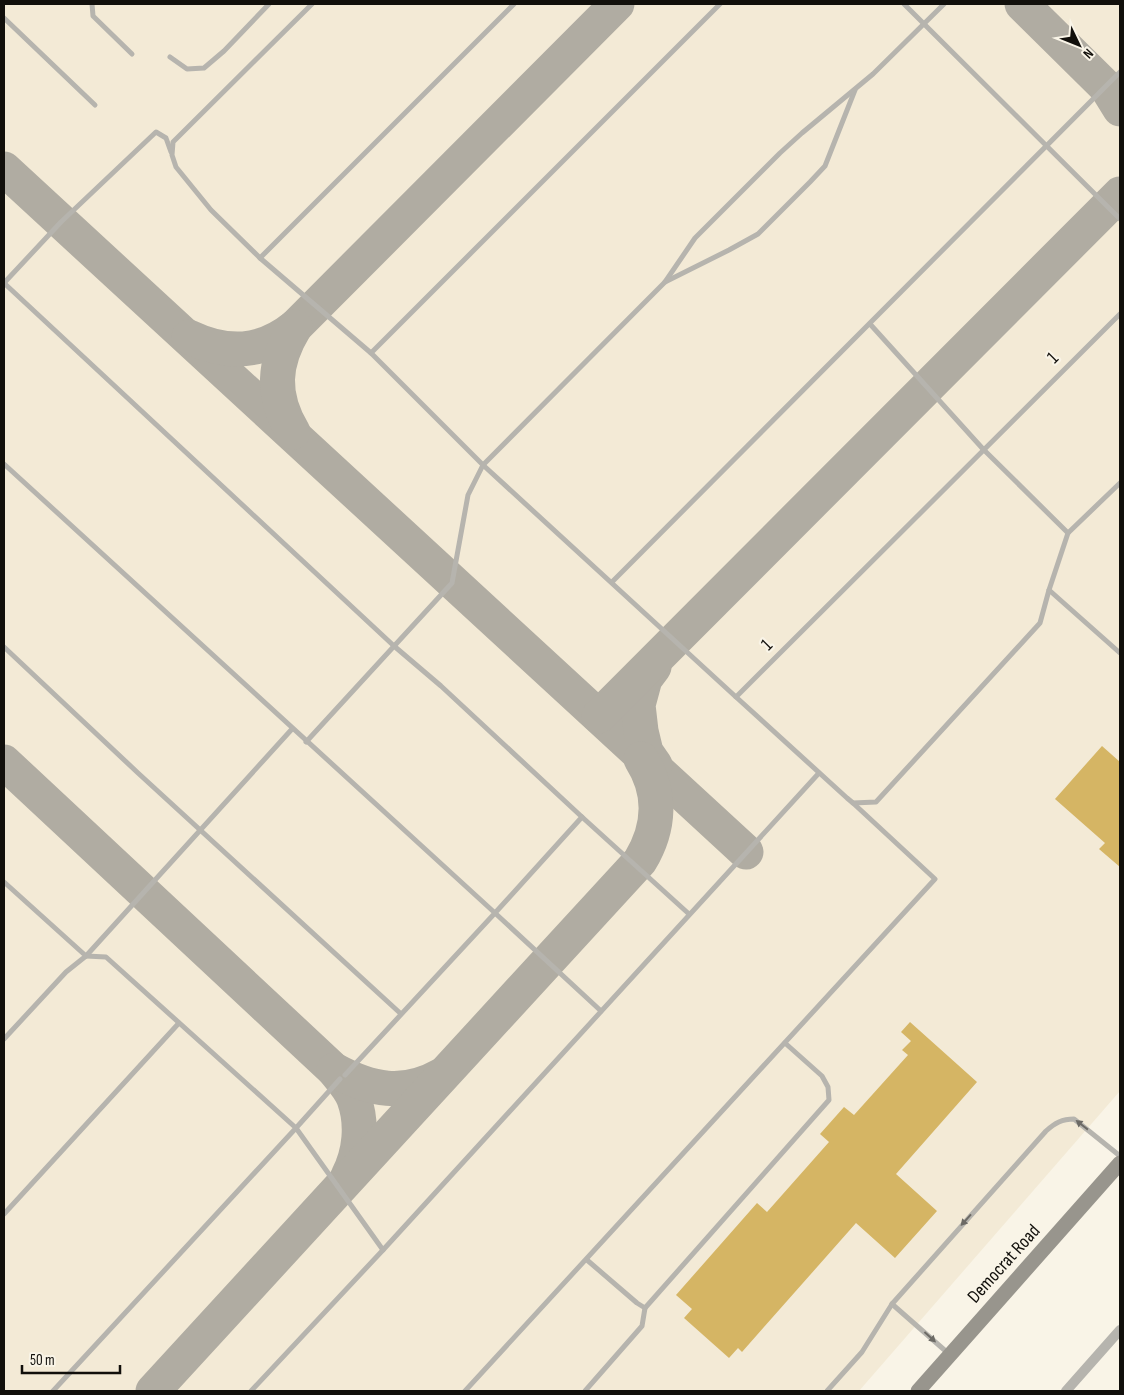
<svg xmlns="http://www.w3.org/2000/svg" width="1124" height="1395" font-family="'Sofia Sans Condensed',sans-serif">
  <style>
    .built { fill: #f3ead6 }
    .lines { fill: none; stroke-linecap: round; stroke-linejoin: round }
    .taxiway { stroke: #b0aca2; stroke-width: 35 }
    .building { fill: #d5b564 }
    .service { stroke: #b6b4ae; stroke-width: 5 }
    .minor { stroke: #b6b4ae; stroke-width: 10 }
    .secondary { stroke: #98958d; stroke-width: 15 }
    .oneway { fill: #6c6a65 }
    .labels { text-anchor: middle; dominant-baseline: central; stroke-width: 4.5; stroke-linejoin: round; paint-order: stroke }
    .street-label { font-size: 19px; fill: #110f0b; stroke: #f9f4e7 }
  </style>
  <rect width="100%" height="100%" fill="#f9f4e7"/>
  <path class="built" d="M4 4H1120V1091L859 1391H4Z"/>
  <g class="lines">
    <g class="taxiway">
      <path d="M1022 4 1107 88 1120 109"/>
      <path d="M4 169 746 852"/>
      <path d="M189 337C227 355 261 354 295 327L617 4"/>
      <path d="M293 432C271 395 273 363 295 327"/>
      <path d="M654 667 645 679 638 705 641 731 646 752 655 765"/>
      <path d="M599 716 1120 194"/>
      <path d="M4 762 334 1070C341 1079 350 1088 354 1099 363 1124 360 1153 348 1176"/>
      <path d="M334 1070C371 1090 403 1097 442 1075"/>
      <path d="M153 1391 640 861C660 828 662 792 641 759"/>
    </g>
  </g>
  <g class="building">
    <path d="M1102 746 1120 762V867L1099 849 1105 843 1055 799Z"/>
    <path d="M910 1022 977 1082 896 1174 937 1211 895 1258 856 1223 742 1352 738 1348 729 1358 684 1318 692 1309 676 1295 757 1203 767 1212 829 1142 820 1134 844 1107 854 1115 908 1055 902 1050 911 1041 901 1032Z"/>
  </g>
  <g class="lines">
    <g class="service">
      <path d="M92 4 93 16 132 54"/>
      <path d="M312 4 173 142 172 155 176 167 211 210 260 258 371 353"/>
      <path d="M720 4 371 353 483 465 736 697"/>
      <path d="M904 4 1120 219"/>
      <path d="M4 18 95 105"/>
      <path d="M170 57 187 69 204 68 224 51 269 4"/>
      <path d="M260 258 514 4"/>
      <path d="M665 282 729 250 758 234 810 182 825 166 855 90"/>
      <path d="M4 283 394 646 441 686 582 817 495 913 601 1011"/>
      <path d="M4 283 61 222 156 132 166 138 171 152"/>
      <path d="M870 324 983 449 1068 533 1120 483"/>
      <path d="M4 464 495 913 345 1075"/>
      <path d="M1068 533 1049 590 1040 623 876 802 853 803 847 798 736 697 1120 314"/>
      <path d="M612 582 1120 72"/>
      <path d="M1049 590 1120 653"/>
      <path d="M4 647 138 773 400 1013"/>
      <path d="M306 742 452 583 468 495 483 465 665 282 695 238 780 153 802 133 873 74 944 4"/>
      <path d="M582 817 689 914"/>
      <path d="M4 882 86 956 66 972 4 1039"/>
      <path d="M86 956 292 729"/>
      <path d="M340 1079 296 1128 383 1250 819 773"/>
      <path d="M4 1214 179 1023"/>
      <path d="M587 1260 637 1303 645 1308 829 1100 828 1087 822 1076 785 1043"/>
      <path d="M949 1354 892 1304 1046 1131C1055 1123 1062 1119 1074 1119L1120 1156"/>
      <path d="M53 1391 296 1128 106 957 86 956"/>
      <path d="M251 1391 383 1250"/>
      <path d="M465 1391 935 879 853 803"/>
      <path d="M585 1391 642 1326 645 1308"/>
      <path d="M827 1391 862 1352 892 1304"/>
    </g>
    <path class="minor" d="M1066 1391 1120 1330"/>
    <path class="secondary" d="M918 1391 1120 1163"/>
  </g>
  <defs><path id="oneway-solid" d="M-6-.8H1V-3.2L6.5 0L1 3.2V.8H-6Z" transform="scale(1.25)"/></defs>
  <g class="oneway">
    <use href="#oneway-solid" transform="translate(1082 1125) rotate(-142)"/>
    <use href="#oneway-solid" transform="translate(966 1220) rotate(132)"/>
    <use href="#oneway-solid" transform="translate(930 1337) rotate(42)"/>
  </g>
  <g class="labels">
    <g class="street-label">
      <text transform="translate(1053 358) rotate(-45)">1</text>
      <text transform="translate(767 645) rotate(-45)">1</text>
      <text transform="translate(1004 1264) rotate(-48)">Democrat Road</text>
    </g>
  </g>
  <rect width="1124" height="1395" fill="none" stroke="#110f0b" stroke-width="10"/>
  <g transform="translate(1079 45) rotate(133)" stroke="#f9f4e7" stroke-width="4" paint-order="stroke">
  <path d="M0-4L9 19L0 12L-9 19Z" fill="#110f0b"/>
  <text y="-8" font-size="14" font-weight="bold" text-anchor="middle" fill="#110f0b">N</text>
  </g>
  <path d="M22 1365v8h98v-8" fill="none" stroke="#110f0b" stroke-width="2.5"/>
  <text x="30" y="1365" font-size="15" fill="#110f0b" stroke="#f9f4e7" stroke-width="4" paint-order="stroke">50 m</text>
</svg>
